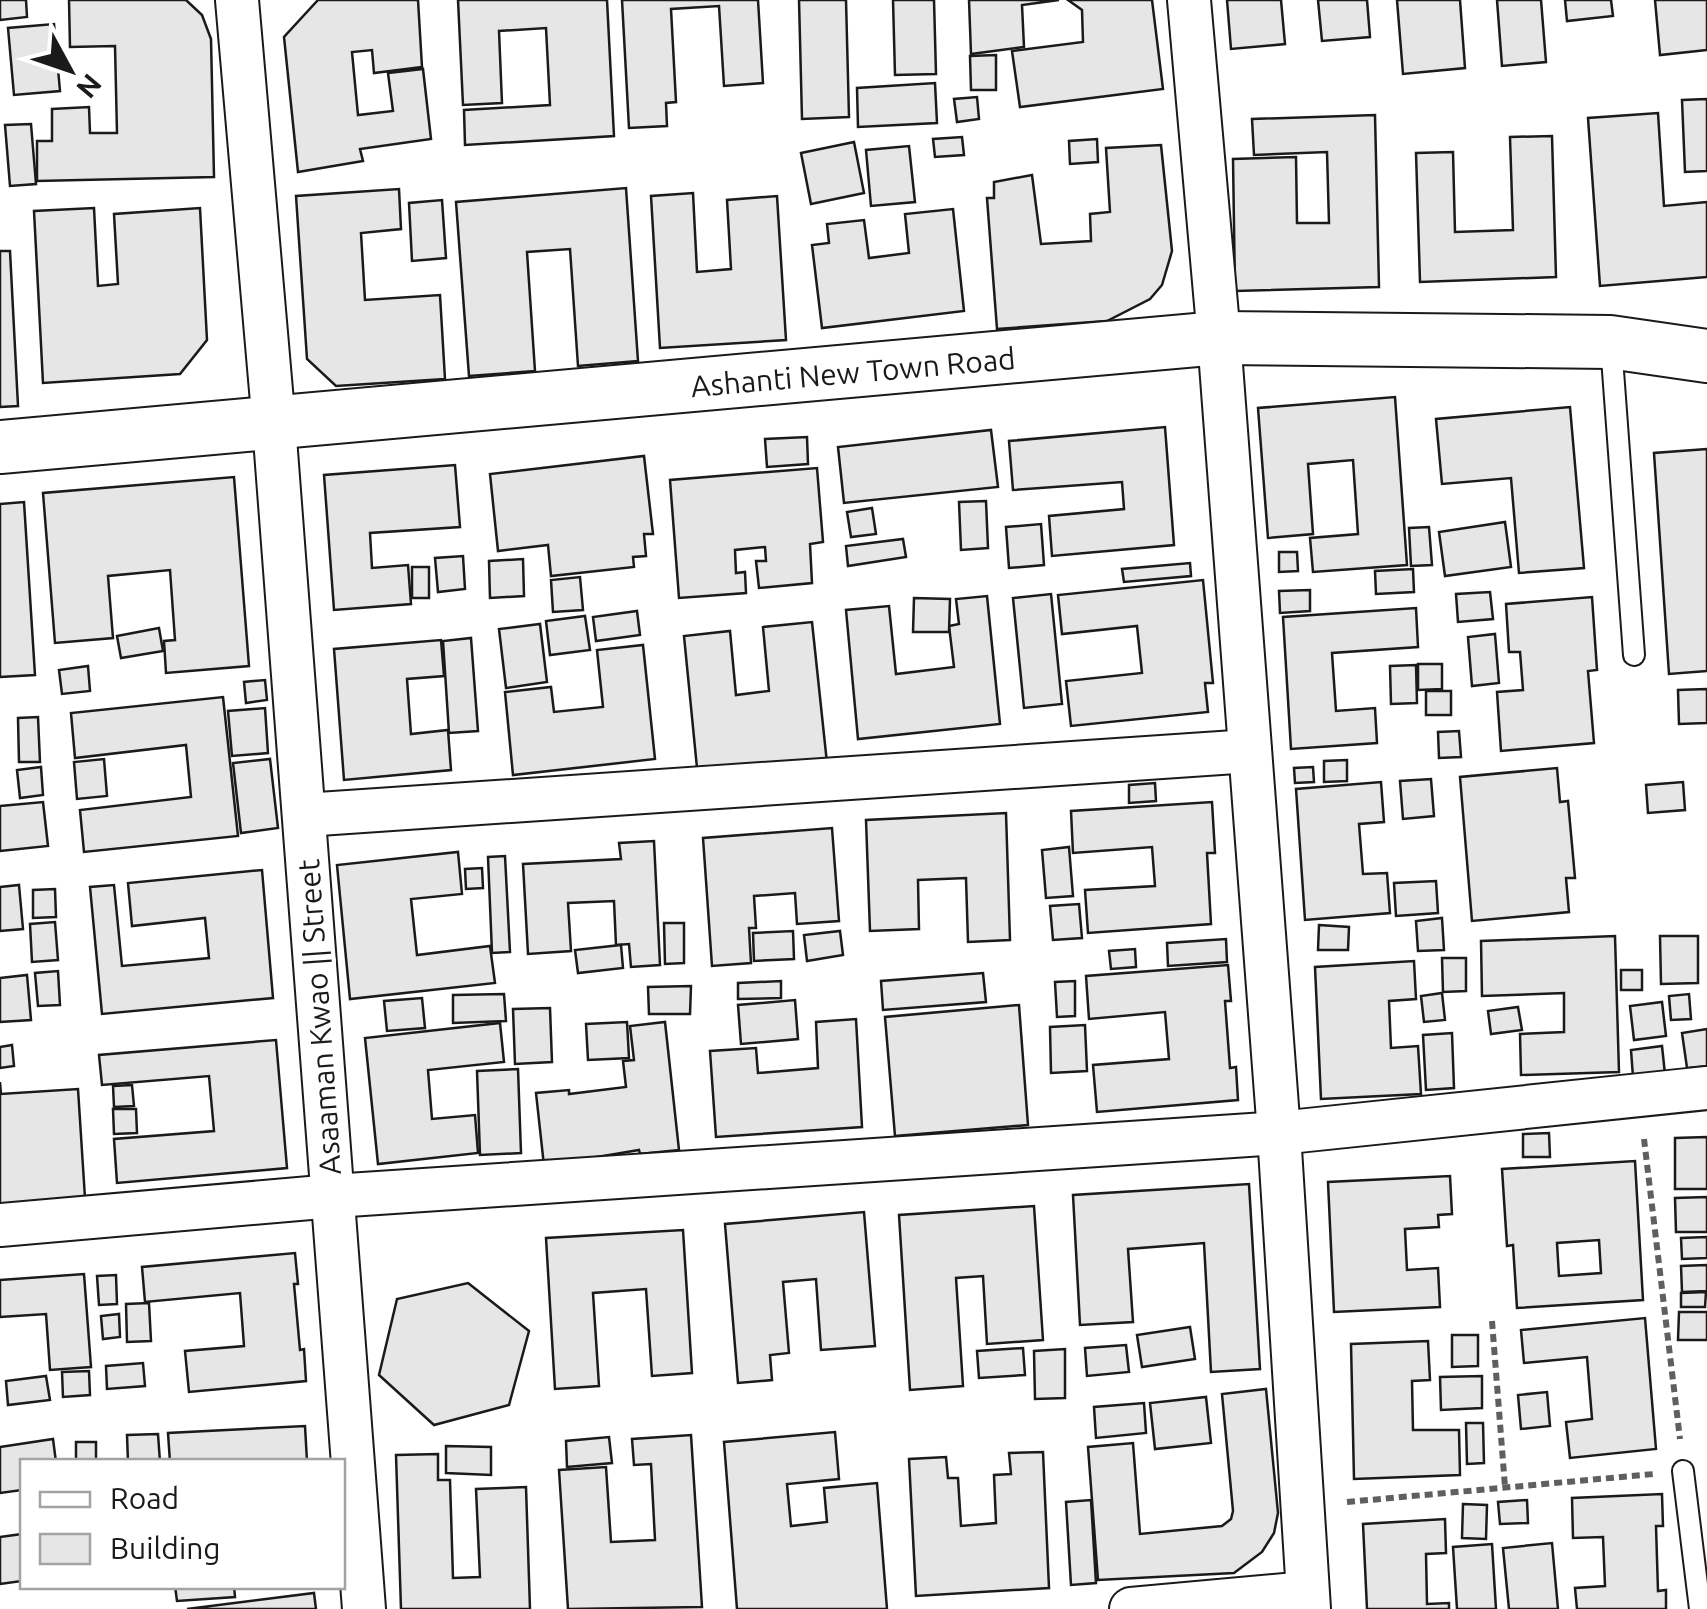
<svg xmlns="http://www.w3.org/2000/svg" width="1707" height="1609" font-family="Ubuntu,sans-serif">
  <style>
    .building { fill: #e6e6e6; stroke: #1a1a1a; stroke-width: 2.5; fill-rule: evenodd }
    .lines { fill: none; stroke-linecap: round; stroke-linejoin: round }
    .service-casing { stroke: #1a1a1a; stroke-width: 24 }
    .minor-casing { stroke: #1a1a1a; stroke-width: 46 }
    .tertiary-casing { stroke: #1a1a1a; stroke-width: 56 }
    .path { stroke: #5f5f5f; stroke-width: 6; stroke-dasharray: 8 5; stroke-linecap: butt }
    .service { stroke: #fff; stroke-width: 20 }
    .minor { stroke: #fff; stroke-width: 42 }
    .tertiary { stroke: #fff; stroke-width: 52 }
    .labels { text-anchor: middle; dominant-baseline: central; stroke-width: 8; stroke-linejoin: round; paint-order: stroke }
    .street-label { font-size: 30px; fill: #1a1a1a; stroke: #fff }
  </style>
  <rect width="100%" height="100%" fill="#fff"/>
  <g class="building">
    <path d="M0 0H26L27 17 0 20Z"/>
    <path d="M69 0H186L202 15 211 39 214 177 37 181V141H52V109L89 107 90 133H117L115 46 70 47Z"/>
    <path d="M318 0H418L422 67 374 73 372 50 352 52 358 115 393 111 388 73 423 69 431 139 360 149 363 161 298 172 284 37Z"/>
    <path d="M458 0H607L614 136 465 145 464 110 550 105 546 28 499 31 502 103 463 105Z"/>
    <path d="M622 0H758L763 83 724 86 719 6 671 9 676 102 666 103 667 126 629 128Z"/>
    <path d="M799 0H846L849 117 802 119Z"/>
    <path d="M893 0H934L936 74 895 75Z"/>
    <path d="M969 0H1059L1022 5 1024 47 971 54Z"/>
    <path d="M1068 0H1152L1163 89 1020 107 1012 51 1083 42 1082 10Z"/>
    <path d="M1227 0H1281L1285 44 1231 49Z"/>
    <path d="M1318 0H1367L1370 37 1322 41Z"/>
    <path d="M1397 0H1460L1465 68 1403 74Z"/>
    <path d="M1497 0H1541L1546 62 1502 66Z"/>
    <path d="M1565 0H1611L1613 16 1567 21Z"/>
    <path d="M1655 0H1707V50L1660 55Z"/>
    <path d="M54 24 60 91 14 95 8 28Z"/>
    <path d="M996 55V90H971L970 56Z"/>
    <path d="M935 83 937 123 858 127 857 88Z"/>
    <path d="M977 97 979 119 957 122 954 99Z"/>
    <path d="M1707 99V171L1685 172 1682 100Z"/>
    <path d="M1658 113 1664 206 1707 202V277L1600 286 1588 118Z"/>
    <path d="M1375 115 1379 287 1235 291 1233 159 1296 157 1297 223H1329L1327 152 1254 155 1252 119Z"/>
    <path d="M31 124 36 184 10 186 5 125Z"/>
    <path d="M1552 136 1556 277 1420 282 1416 153 1453 152 1455 232 1513 230 1510 137Z"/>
    <path d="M962 137 964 155 935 157 933 139Z"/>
    <path d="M1097 139 1098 162 1070 164 1069 141Z"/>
    <path d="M854 142 864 193 811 204 801 153Z"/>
    <path d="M1161 145 1172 251 1162 285 1150 299 1107 321 997 329 987 198H994V182L1032 175 1041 244 1091 241 1090 214 1110 212 1106 148Z"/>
    <path d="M909 146 915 202 871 206 866 150Z"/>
    <path d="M626 188 638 361 578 366 570 249 527 252 535 371 469 376 456 202Z"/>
    <path d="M399 189 401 229 361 233 365 300 440 295 445 379 336 386 307 359 296 196Z"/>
    <path d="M693 193 697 272 731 269 727 200 777 196 786 340 660 348 651 196Z"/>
    <path d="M442 200 446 258 412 261 409 203Z"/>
    <path d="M94 208 98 286 118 284 114 214 200 208 207 340 180 374 43 383 34 211Z"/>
    <path d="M953 209 964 311 822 328 812 245 829 243 827 224 864 220 869 258 909 253 905 214Z"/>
    <path d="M0 251H10L18 406 0 407Z"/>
    <path d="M1395 397 1407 565 1313 572 1310 538 1358 534 1353 460 1308 464 1313 534 1268 538 1258 408Z"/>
    <path d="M1570 407 1584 568 1519 573 1511 478 1442 484 1436 419Z"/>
    <path d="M1165 427 1174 545 1052 556 1049 516 1124 509 1122 482 1013 490 1009 441Z"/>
    <path d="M991 430 998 487 844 503 838 447Z"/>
    <path d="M807 437 808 464 767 467 765 439Z"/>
    <path d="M1707 449V671L1669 674 1654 453Z"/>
    <path d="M644 456 653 534H644L646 556 633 557 634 567 551 576 548 545 498 551 490 474Z"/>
    <path d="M455 465 460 527 370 533 372 568 408 565 411 604 334 610 324 475Z"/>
    <path d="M817 468 823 542 810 544 812 583 759 588 756 561H766L765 547 735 550 736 573 745 572 746 593 679 598 670 480Z"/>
    <path d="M234 477 249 666 166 673 164 641 175 640 170 570 108 576 113 638 55 643 43 493Z"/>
    <path d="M986 501 988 548 961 550 959 502Z"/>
    <path d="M24 502 35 675 0 677V504Z"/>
    <path d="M872 508 876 534 851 537 847 512Z"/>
    <path d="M1505 522 1511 567 1445 576 1439 532Z"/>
    <path d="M1041 524 1044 565 1009 568 1006 527Z"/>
    <path d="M1429 527 1432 565 1411 566 1409 528Z"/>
    <path d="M903 539 906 557 848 566 846 546Z"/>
    <path d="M1279 552H1297L1298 571 1279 572Z"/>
    <path d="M463 556 465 589 438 592 435 558Z"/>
    <path d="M523 559 524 596 490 598 489 561Z"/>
    <path d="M1190 563 1191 576 1124 582 1122 569Z"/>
    <rect x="412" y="567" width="17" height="31"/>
    <path d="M1413 569 1414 592 1376 594 1375 571Z"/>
    <path d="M580 577 583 610 553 612 551 580Z"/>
    <path d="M1203 580 1213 683H1205L1208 712 1071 726 1066 681 1142 673 1137 626 1062 634 1058 595Z"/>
    <path d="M1310 590V611L1280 613 1279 591Z"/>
    <path d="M1490 592 1493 619 1458 622 1456 594Z"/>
    <path d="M1051 594 1062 704 1024 708 1013 598Z"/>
    <path d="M987 596 1000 724 858 739 846 610 889 606 896 674 954 667 949 626 959 624 956 599Z"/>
    <path d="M1592 597 1597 670 1588 671 1594 743 1501 751 1497 692 1523 690 1520 652H1509L1506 604Z"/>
    <path d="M914 598 950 599 949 632H913Z"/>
    <path d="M1416 608 1418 647 1332 653 1336 711 1375 708 1377 743 1291 749 1283 617Z"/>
    <path d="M637 611 640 635 596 641 593 617Z"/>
    <path d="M585 616 590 650 550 655 546 621Z"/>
    <path d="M812 622 827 763 698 778 684 636 730 631 736 695 769 691 763 627Z"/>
    <path d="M540 624 547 682 506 688 499 629Z"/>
    <path d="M159 628 163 651 121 658 117 636Z"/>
    <path d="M1495 634 1499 683 1472 686 1468 637Z"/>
    <path d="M471 638 478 731 449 733 443 641Z"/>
    <path d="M441 640 444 676 407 679 411 734 448 730 451 770 344 780 334 649Z"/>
    <path d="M643 645 655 759 513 775 505 692 551 687 554 712 603 707 597 650Z"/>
    <path d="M1418 664H1442V689L1418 690Z"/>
    <path d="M1416 665 1417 703 1391 704 1390 666Z"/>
    <path d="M88 666 90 691 62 694 59 670Z"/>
    <path d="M265 680 267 700 246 703 244 682Z"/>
    <path d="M1707 689V723L1679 724 1678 690Z"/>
    <rect x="1426" y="691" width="25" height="24"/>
    <path d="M223 697 238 836 84 852 80 810 191 797 186 745 75 758 71 713Z"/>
    <path d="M265 708 268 753 232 756 228 711Z"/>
    <path d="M38 717 40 762H19L18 718Z"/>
    <path d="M1459 731 1461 757 1439 758 1438 732Z"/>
    <path d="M104 759 107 796 77 799 74 762Z"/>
    <path d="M270 759 278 828 241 833 233 763Z"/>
    <path d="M1347 760V781L1324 782V761Z"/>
    <path d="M41 767 43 795 20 798 17 770Z"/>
    <path d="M1313 767 1314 782 1295 783 1294 768Z"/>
    <path d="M1557 768 1560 802 1568 801 1575 878H1566L1569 912 1472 921 1460 777Z"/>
    <path d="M1431 779 1434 816 1403 819 1400 781Z"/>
    <path d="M1381 782 1384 822 1359 824 1363 874 1387 873 1390 913 1305 920 1296 789Z"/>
    <path d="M1683 782 1685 810 1648 813 1646 785Z"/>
    <path d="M1155 783 1156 801 1129 803V785Z"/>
    <path d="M43 802 48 846 0 851V806Z"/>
    <path d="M1212 802 1215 853H1207L1211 924 1088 933 1085 890 1155 886 1152 847 1073 853 1071 811Z"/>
    <path d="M1006 813 1010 940 968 942 966 878 918 880 919 929 870 931 866 820Z"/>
    <path d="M832 828 839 921 797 924 795 893 754 896 756 928H749L751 963 712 966 703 838Z"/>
    <path d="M654 841 660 965 631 967 629 944 616 945 614 901 568 903 571 951 528 954 523 864 621 859 619 843Z"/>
    <path d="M1069 847 1073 896 1046 898 1042 850Z"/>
    <path d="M458 852 462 894 411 899 417 955 490 946 495 983 350 999 337 865Z"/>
    <path d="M505 856 510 952 492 953 488 857Z"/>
    <path d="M482 868 483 888 466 889 465 869Z"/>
    <path d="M262 870 273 998 102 1014 90 887 114 885 122 966 209 958 205 918 132 926 128 883Z"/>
    <path d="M1436 881 1438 913 1396 916 1394 883Z"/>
    <path d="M19 885 23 929 0 931V887Z"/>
    <path d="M55 889 56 917 33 918V890Z"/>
    <path d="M1079 904 1082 938 1053 940 1050 906Z"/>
    <path d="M1442 918 1444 950 1418 951 1416 921Z"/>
    <path d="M55 922 58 960 32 962 30 924Z"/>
    <path d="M664 923H684V963L665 964Z"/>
    <path d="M1319 925 1349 927 1348 950H1318Z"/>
    <path d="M793 931 794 959 754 961 753 933Z"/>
    <path d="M840 931 843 955 807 961 804 935Z"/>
    <path d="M1615 936 1619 1072 1521 1075 1520 1034 1564 1032V993L1482 996 1481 941Z"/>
    <path d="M1660 936H1698V983L1661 984Z"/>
    <path d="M1226 939 1227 962 1168 966 1167 943Z"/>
    <path d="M621 945 623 968 578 973 575 950Z"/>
    <path d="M1135 949 1136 967 1111 969 1109 951Z"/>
    <path d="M1442 958H1466V991L1443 992Z"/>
    <path d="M1414 961 1416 999 1389 1001 1391 1048 1418 1046 1421 1094 1321 1099 1315 967Z"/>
    <path d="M1228 965 1231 1001H1225L1230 1068 1236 1067 1238 1100 1097 1112 1093 1065 1169 1059 1165 1012 1089 1019 1086 976Z"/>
    <rect x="1621" y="970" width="21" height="20"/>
    <path d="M58 971 60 1005 38 1006 35 973Z"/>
    <path d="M983 973 986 1002 883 1010 881 981Z"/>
    <path d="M27 975 31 1020 0 1022V978Z"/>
    <path d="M781 981V998L738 999V983Z"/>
    <path d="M1075 981V1016L1057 1017 1055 982Z"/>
    <path d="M691 986 690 1014H649L648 987Z"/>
    <path d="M1442 993 1445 1020 1424 1022 1421 996Z"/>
    <path d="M504 994 506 1021 453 1023V995Z"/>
    <path d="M1689 994 1691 1019 1671 1020 1669 996Z"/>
    <path d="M422 998 425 1028 387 1031 384 1001Z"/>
    <path d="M795 1000 798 1039 741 1044 738 1005Z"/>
    <path d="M1662 1002 1666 1036 1634 1040 1630 1006Z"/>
    <path d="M1019 1005 1028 1125 895 1136 885 1017Z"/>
    <path d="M1518 1007 1522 1030 1491 1034 1488 1011Z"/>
    <path d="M550 1008 552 1062 515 1064 513 1009Z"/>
    <path d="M856 1019 862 1127 716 1137 710 1051 756 1048 758 1073 818 1068 816 1022Z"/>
    <path d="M627 1022 629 1058 588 1060 586 1024Z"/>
    <path d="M665 1022 679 1150 640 1154 639 1150 544 1166 536 1093 569 1090V1094L626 1087 623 1061 634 1060 630 1026Z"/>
    <path d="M500 1023 504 1062 428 1070 432 1119 475 1115 478 1153 378 1164 365 1038Z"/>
    <path d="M1085 1025 1087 1071 1051 1073 1050 1027Z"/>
    <path d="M1707 1029V1066L1687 1068 1682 1033Z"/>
    <path d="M1452 1033 1454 1088 1426 1090 1423 1035Z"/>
    <path d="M276 1040 287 1168 117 1183 114 1139 214 1131 209 1076 102 1085 99 1055Z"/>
    <path d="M12 1045 14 1066 0 1068V1047Z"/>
    <path d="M1662 1046 1665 1074 1633 1077 1631 1050Z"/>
    <path d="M518 1069 521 1153 480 1155 477 1071Z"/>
    <path d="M0 1082 1 1094 78 1089 85 1198 0 1204Z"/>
    <path d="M132 1085 134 1106 114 1107 113 1086Z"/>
    <path d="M113 1109H136L137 1133 114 1134Z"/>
    <path d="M1549 1133 1550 1157H1523V1134Z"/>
    <path d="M1707 1137V1189H1675V1138Z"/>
    <path d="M1635 1161 1643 1300 1517 1308 1513 1245 1507 1246 1502 1169ZM1599 1240 1601 1273 1559 1276 1557 1243Z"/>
    <path d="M1450 1176 1452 1214 1438 1215 1439 1227 1405 1229 1407 1270 1438 1268 1440 1307 1334 1312 1328 1182Z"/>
    <path d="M1249 1184 1260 1369 1211 1372 1204 1243 1128 1249 1133 1322 1080 1325 1073 1195Z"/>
    <path d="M1707 1197V1232H1676L1675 1198Z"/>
    <path d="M1034 1206 1043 1340 987 1344 983 1276 956 1278 963 1386 910 1390 899 1215Z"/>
    <path d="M864 1212 875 1346 821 1350 816 1279 783 1282 789 1353 770 1355 772 1380 738 1383 725 1224Z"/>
    <path d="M683 1230 692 1373 652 1376 646 1289 593 1293 599 1386 555 1389 546 1238Z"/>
    <path d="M1707 1237V1258L1682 1259 1681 1238Z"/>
    <path d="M295 1253 298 1284H294L300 1350 304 1349 306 1381 189 1392 185 1351 244 1346 240 1293 145 1302 142 1267Z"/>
    <path d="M1707 1265V1291L1682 1292 1681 1266Z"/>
    <path d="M84 1274 91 1367 50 1370 46 1314 0 1317V1280Z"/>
    <path d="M116 1275 117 1304 99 1305 97 1276Z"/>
    <path d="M468 1283 529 1331 509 1405 434 1425 379 1375 397 1299Z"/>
    <path d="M1706 1292 1705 1307H1681V1293Z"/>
    <path d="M149 1303 151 1341 127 1342 126 1304Z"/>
    <path d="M1679 1312H1707V1340H1678Z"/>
    <path d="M119 1314 120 1337 103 1339 101 1316Z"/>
    <path d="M1645 1318 1656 1449 1570 1458 1566 1422 1592 1419 1587 1357 1524 1363 1521 1330Z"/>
    <path d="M1190 1327 1195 1359 1142 1367 1137 1335Z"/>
    <path d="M1452 1335H1478V1366L1452 1367Z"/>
    <path d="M1428 1341 1430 1380 1412 1381 1413 1430H1459L1460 1475 1354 1479 1351 1344Z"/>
    <path d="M1126 1345 1129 1372 1087 1376 1085 1348Z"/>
    <path d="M1023 1348 1025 1375 979 1378 977 1351Z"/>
    <path d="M1065 1349V1398L1035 1399 1034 1351Z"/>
    <path d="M143 1363 145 1386 107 1389 106 1366Z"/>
    <path d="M89 1371 90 1395 63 1397 62 1372Z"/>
    <path d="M46 1376 50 1400 8 1405 6 1381Z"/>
    <path d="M1482 1376V1408L1441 1410 1440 1377Z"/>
    <path d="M1266 1389 1278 1513 1274 1533 1262 1552 1234 1573 1098 1580 1088 1447 1133 1443 1140 1534 1222 1526 1231 1519 1233 1511 1222 1394Z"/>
    <path d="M1547 1392 1550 1426 1521 1429 1518 1395Z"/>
    <path d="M1206 1397 1211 1443 1155 1449 1150 1403Z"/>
    <path d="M1144 1403 1146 1433 1096 1438 1094 1407Z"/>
    <path d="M1466 1423H1483L1484 1463 1467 1464Z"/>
    <path d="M305 1426 307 1461 170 1462 168 1433Z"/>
    <path d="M835 1432 839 1479 787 1484 791 1526 827 1522 824 1488 877 1483 887 1609H737L724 1442Z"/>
    <path d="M158 1434 160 1462H128L127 1435Z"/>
    <path d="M691 1435 702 1607 568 1609 559 1470 606 1467 611 1542 655 1540 651 1464 634 1465 632 1439Z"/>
    <path d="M609 1437 612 1463 567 1467 566 1441Z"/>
    <path d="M53 1439 56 1462H22V1490L0 1493V1447Z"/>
    <rect x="76" y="1442" width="20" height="20"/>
    <path d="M446 1446 491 1447V1475L446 1473Z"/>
    <path d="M1043 1452 1049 1588 916 1596 909 1459 946 1457 948 1478H958L961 1526 996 1523 994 1475 1011 1474 1009 1453Z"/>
    <path d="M438 1454V1480H450L453 1578 480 1577 476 1489 526 1487 530 1609H401L396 1455Z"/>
    <path d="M1662 1494 1663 1526H1656L1658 1591 1666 1590V1609H1577L1575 1588 1605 1586 1603 1537 1573 1538 1572 1498Z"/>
    <path d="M1091 1500 1096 1583 1071 1585 1066 1502Z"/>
    <path d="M1527 1500 1528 1523 1500 1524 1498 1502Z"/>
    <path d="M1463 1504 1487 1505 1486 1539 1462 1538Z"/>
    <path d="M1445 1519 1446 1553 1426 1554 1427 1604 1449 1603V1609H1367L1363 1524Z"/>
    <path d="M22 1534V1581L0 1584V1537Z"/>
    <path d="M1552 1543 1558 1609H1509L1503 1548Z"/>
    <path d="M1492 1544 1496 1609H1457L1453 1547Z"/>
    <path d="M175 1586H234L235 1597 177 1601Z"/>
    <path d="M314 1593 316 1609H187Z"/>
  </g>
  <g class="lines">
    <g class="service-casing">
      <g id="service">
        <path d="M1611 344 1634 655"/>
        <path d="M1683 1471 1700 1609"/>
      </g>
    </g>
    <g class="minor-casing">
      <g id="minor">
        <path d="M237 0 274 425 364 1609"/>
        <path d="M1189 0 1219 338 1279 1133 1309 1609"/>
        <path d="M304 815 1250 751"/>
        <path d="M0 1225 333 1196 1279 1133 1707 1088"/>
        <path d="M1131 1609 1307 1593"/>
      </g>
    </g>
    <g class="tertiary-casing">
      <path id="tertiary" d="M0 447 1219 338 1610 342 1707 356"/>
    </g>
    <g class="path">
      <path d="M1644 1139 1680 1439"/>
      <path d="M1492 1321 1505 1487"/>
      <path d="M1347 1502 1654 1474"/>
    </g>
    <use href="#service" class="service"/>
    <use href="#minor" class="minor"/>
    <use href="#tertiary" class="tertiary"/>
  </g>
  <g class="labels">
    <g class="street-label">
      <text transform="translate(853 372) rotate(-5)">Ashanti New Town Road</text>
      <text transform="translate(319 1017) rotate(-94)">Asaaman Kwao || Street</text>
    </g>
  </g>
  <rect x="20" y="1459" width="325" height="130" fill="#ffffff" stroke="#a3a3a3" stroke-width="2.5"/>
  <rect x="40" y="1492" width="50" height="15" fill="#ffffff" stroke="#a3a3a3" stroke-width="2.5"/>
  <text x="110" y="1509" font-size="30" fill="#1a1a1a">Road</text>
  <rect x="40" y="1534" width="50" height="30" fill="#e6e6e6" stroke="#a3a3a3" stroke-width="2.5"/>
  <text x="110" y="1559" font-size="30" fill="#1a1a1a">Building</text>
  <g transform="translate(70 70) rotate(130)" stroke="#ffffff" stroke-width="8" paint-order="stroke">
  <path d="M0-8L18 38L0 25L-18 38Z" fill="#1a1a1a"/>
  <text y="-15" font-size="28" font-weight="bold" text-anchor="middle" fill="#1a1a1a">N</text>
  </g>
</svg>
